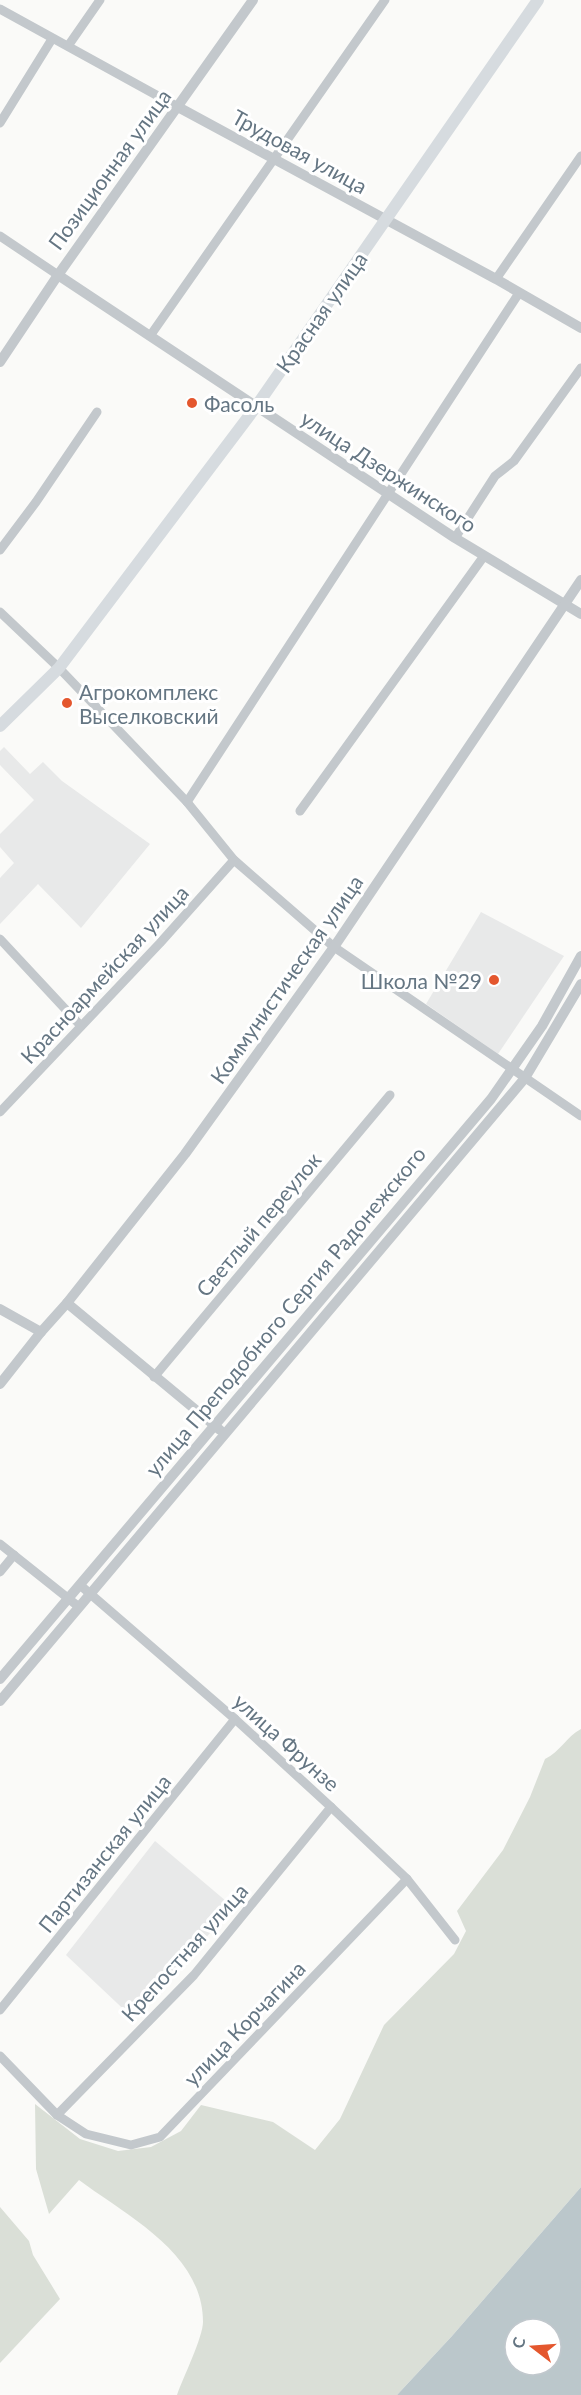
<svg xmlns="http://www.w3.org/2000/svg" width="581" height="2395" font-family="Lato,sans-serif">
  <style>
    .built { fill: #e8e9e9 }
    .green { fill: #dadfd7 }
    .water { fill: #bbc7cb; fill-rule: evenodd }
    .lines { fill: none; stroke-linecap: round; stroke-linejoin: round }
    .minor { stroke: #c3c8cc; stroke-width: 9 }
    .tertiary { stroke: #c3c8cc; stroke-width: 10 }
    .secondary { stroke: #d6dbdf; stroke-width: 12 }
    .poi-dot { fill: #e4572e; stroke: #fff; stroke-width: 2 }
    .labels { text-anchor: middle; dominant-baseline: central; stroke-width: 6; stroke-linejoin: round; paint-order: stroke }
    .street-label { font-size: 21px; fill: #657683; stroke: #fff }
    .poi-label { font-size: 21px; fill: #657683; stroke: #fff; text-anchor: start }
  </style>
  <rect width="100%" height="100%" fill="#fafaf8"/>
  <g class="built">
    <path d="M4 747 30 774 43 762 62 781 150 844 81 928 38 884 0 924V878L14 863 0 847V834L34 800 0 765V751Z"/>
    <path d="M481 912 564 956 498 1054 426 1004Z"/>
    <path d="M155 1841 233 1907 134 2019 66 1955Z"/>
  </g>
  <g class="green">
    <path d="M581 1729V2187L452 2336 397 2395H177C183 2378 203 2337 203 2322 203 2253 127 2216 79 2180L49 2214 36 2169 35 2104 80 2139 118 2151 151 2147 181 2131 201 2105 273 2122 315 2150 340 2119 384 2025 454 1954 466 1931 457 1911 503 1850 530 1797 545 1759C560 1752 566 1737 581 1729Z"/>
    <path d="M0 2207 29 2241 33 2255 60 2299 0 2363Z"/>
  </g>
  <path class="water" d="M581 2187V2395H397L452 2336ZM515 2329H551V2365H515Z"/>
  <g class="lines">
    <g class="minor">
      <path d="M0 9 178 107"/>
      <path d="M68 46 100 0"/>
      <path d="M0 123 52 39"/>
      <path d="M0 236 58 275"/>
      <path d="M496 279 581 156"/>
      <path d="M150 336 385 0"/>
      <path d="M455 538 495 476 514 461 581 368"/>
      <path d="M0 550 36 502 97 412"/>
      <path d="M0 612 59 668 187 802 234 860 334 947 581 1116"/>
      <path d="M187 802 519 293"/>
      <path d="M300 811 484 556"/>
      <path d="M0 939 81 1026"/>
      <path d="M0 1112 160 943 234 860"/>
      <path d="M154 1377 390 1095"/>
      <path d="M0 1544 79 1607"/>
      <path d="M0 1572 14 1555"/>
      <path d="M80 1585 235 1719 331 1807 407 1879 455 1940"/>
      <path d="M0 2010 235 1719"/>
      <path d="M0 2056 57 2115 86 2134 131 2145 160 2137 407 1879"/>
      <path d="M57 2115 194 1975 331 1807"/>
    </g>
    <g class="tertiary">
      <path d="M178 107 496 279 581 328"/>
      <path d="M58 275 455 538 581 614"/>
      <path d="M0 362 58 275 253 0"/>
      <path d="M67 1303 220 1430"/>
      <path d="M0 1309 41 1332"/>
      <path d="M0 1384 41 1332 67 1303 185 1154 334 947 581 580"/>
      <path d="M0 1679 491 1099 542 1026 581 956"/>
      <path d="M0 1701 525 1078 581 984"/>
    </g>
    <path class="secondary" d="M0 726 59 668 255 408 538 0"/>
  </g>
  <g class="poi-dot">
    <circle cx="192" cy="403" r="6"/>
    <circle cx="67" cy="703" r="6"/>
    <circle cx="494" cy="980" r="6"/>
  </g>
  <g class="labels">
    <g class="street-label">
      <text transform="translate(300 151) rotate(29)">Трудовая улица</text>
      <text transform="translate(109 169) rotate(-54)">Позиционная улица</text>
      <text transform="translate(321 312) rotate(-55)">Красная улица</text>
      <text transform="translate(389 471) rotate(33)">улица Дзержинского</text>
      <text transform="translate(104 974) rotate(-47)">Красноармейская улица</text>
      <text transform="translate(286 979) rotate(-55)">Коммунистическая улица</text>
      <text transform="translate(258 1224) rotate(-50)">Светлый переулок</text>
      <text transform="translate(285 1311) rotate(-50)">улица Преподобного Сергия Радонежского</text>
      <text transform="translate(287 1742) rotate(42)">улица Фрунзе</text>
      <text transform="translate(104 1853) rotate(-51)">Партизанская улица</text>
      <text transform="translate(184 1952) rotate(-48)">Крепостная улица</text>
      <text transform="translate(244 2023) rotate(-46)">улица Корчагина</text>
    </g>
    <g class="poi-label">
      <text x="204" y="403">Фасоль</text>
      <text x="79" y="691">Агрокомплекс<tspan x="79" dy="24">Выселковский</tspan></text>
      <text x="482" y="980" text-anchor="end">Школа №29</text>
    </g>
  </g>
  <g transform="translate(533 2347) rotate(287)"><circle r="28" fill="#ffffff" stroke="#c1c8cd" stroke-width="1.5"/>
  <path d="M0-4.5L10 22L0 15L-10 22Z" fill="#e4572e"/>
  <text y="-9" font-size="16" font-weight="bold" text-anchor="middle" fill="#657683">С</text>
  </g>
</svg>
